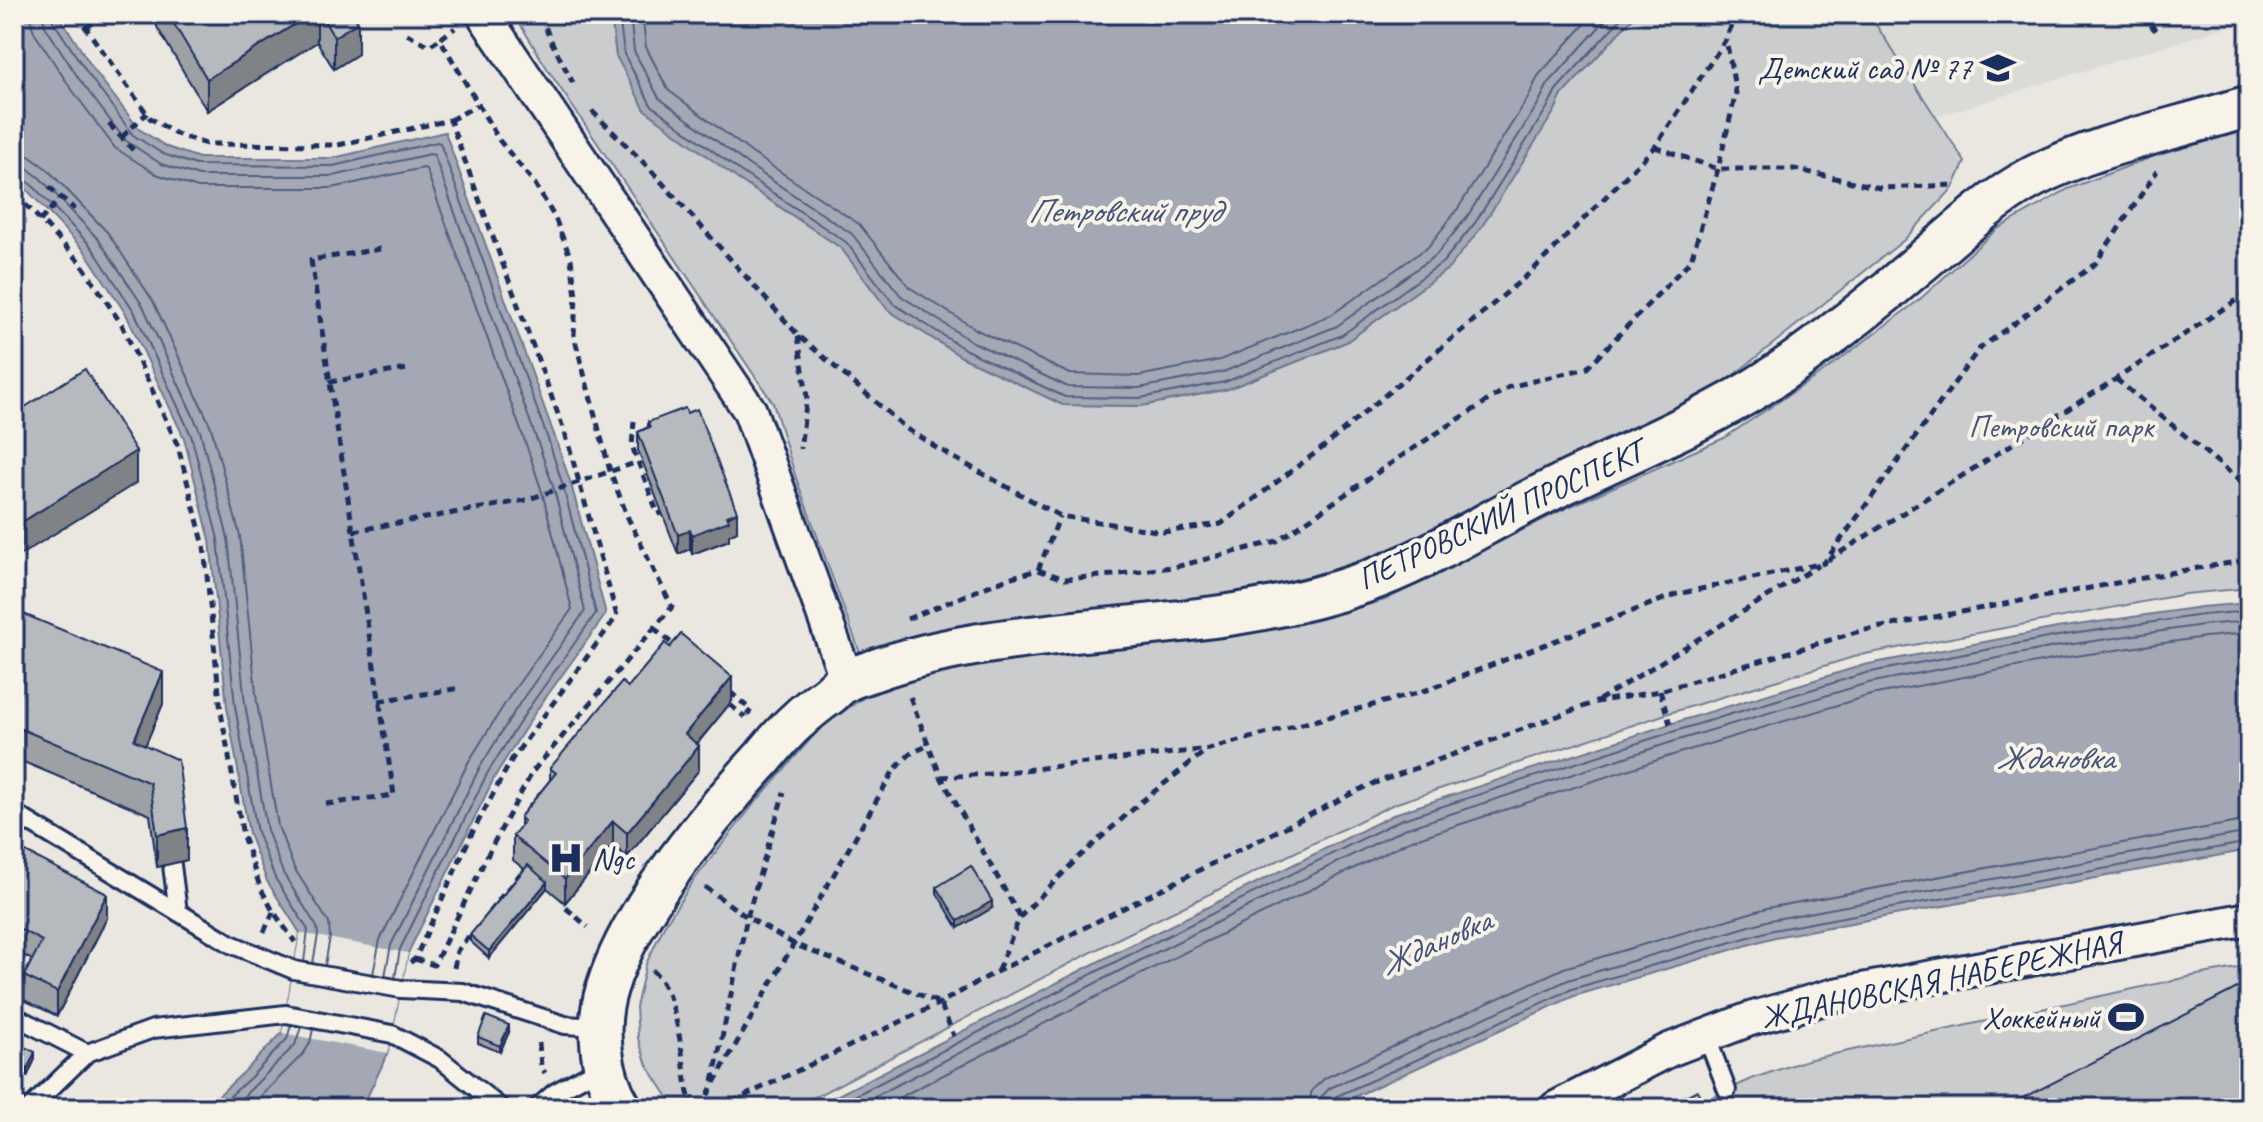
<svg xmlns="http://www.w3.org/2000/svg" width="2263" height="1122" font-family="Caveat,sans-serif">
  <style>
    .built { fill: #dadad6 }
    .green { fill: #cbcccd; stroke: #737e96; stroke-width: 2 }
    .water { fill: #a3a8b4; stroke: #6d7892; stroke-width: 2 }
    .pier { fill: #eae7e0 }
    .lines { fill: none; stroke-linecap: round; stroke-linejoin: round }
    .shore { stroke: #515f80; stroke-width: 2 }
    .service-casing { stroke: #1b2f5e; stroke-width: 22 }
    .minor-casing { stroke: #1b2f5e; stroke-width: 38 }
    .tertiary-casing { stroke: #1b2f5e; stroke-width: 46 }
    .path { stroke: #1b2f5e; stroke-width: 5; stroke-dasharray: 8 6; stroke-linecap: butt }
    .service { stroke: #f7f3e8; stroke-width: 16 }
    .minor { stroke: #f7f3e8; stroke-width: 32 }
    .tertiary { stroke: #f7f3e8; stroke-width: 40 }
    .wall { fill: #9da0a4; stroke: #1b2f5e; stroke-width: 2 }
    .shaded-wall { fill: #7f8286; stroke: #1b2f5e; stroke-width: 2 }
    .building { fill: #b6babf; stroke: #1b2f5e; stroke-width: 2 }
    .labels { text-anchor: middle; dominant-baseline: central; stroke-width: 8; stroke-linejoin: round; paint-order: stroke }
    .poi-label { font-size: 32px; fill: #1b2f5e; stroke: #f7f3e8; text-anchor: end }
    .park-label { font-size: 32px; fill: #47567a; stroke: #f7f3e8 }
    .street-label { font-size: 32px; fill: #1b2f5e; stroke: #f7f3e8 }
    .water-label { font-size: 34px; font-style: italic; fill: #445378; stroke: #f7f3e8 }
  </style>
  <rect width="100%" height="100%" fill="#eae7e0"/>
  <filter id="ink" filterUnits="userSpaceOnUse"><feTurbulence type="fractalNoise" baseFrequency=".0125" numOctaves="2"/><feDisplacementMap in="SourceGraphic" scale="16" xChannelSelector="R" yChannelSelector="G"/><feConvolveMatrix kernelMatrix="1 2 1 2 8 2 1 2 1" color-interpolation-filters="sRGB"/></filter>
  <g filter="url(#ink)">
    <path class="built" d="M1869 14H2249V20L1935 117Z"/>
    <g class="green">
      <path d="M514 14H611L616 56 735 177 841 248 888 310 962 357 1063 405 1141 406 1228 389 1346 342 1449 268 1554 112 1562 95 1636 14H1869L1965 162 1953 188 1904 240 1711 393 1385 556 1317 583 1246 595 964 626 914 637 860 653 796 478 773 403 548 70Z"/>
      <path d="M2249 123V588L2185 594 1860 655 1666 714 1394 804 1111 942 794 1108H704L694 1097 680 1108H675L647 1065 638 1038 636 1007 646 964 664 926 694 880 754 804 821 727 863 698 951 664 1035 647 1305 621 1385 600 1562 510 1724 438 1826 370 1919 300 1996 230 2068 189 2202 138Z"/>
      <path d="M2249 966V1108H1688L1754 1078 1807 1060 2197 975Z"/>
    </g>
    <g class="water">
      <path d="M14 14H58L94 70 139 129 167 147 199 158H333L445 132 556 440 571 484 606 614 536 711 495 776 408 953 388 1053 362 1108H205L245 1071 282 1033 300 933 267 881 249 834 227 707 210 540 184 438 126 314 84 250 29 192 14 181Z"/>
      <path d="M611 14H1636L1562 95 1554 112 1481 228 1449 268 1346 342 1228 389 1141 406 1063 405 962 357 888 310 841 248 735 177 645 110 616 56Z"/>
      <path d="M2249 603V850L1775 937 1574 996 1330 1108H813L1117 952 1397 813 1670 724 1864 665 2057 628 2201 607Z"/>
    </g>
    <path class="pier" d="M300 933 408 953 388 1053 282 1033Z"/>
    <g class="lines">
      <g class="shore">
        <path d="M30 14 31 23 35 34 70 87 115 148 156 174 198 188H332L423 168 426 169 528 450 542 492 572 609 511 694 469 761 380 940 373 974"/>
        <path d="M42 14 45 26 79 79 125 140 161 164 199 176H333L430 154 434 155 539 446 554 489 585 611 521 701 480 767 391 945 385 976"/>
        <path d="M52 14 53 21 88 74 133 135 163 154 196 165 333 166 437 142 440 143 549 442 563 486 596 613 530 706 488 772 400 949 395 978"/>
        <path d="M619 14 624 54 651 105 740 171 846 242 894 304 966 350 1065 397 1140 398 1225 382 1342 335 1443 262 1475 223 1547 108 1556 90 1625 14"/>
        <path d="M630 14 634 51 659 98 746 163 852 234 901 296 971 341 1068 387 1139 388 1223 372 1337 326 1436 255 1467 217 1538 104 1548 84 1611 14"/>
        <path d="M642 14 646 47 668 90 752 153 859 224 909 287 977 330 1070 374 1138 376 1220 360 1331 315 1428 247 1457 210 1528 98 1538 76 1594 14"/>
        <path d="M14 153 29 156 47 169 108 233 153 301 211 427 240 536 257 703 278 826 294 868 329 923 330 937 325 965"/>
        <path d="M14 165 26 167 41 179 99 240 143 306 200 431 228 538 245 704 267 830 283 873 317 927 318 935 313 963"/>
        <path d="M14 175 21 176 34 187 91 246 134 311 191 435 218 539 235 706 257 832 275 878 308 930 304 962"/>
        <path d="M217 1108 251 1077 287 1039 291 1025"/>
        <path d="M232 1108 295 1045 301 1027"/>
        <path d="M249 1108 304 1053 310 1043 313 1029"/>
        <path d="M831 1108 1121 959 1400 820 1672 732 1866 673 2058 636 2202 615 2249 611"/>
        <path d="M852 1108 1125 968 1404 829 1675 741 1868 683 2060 646 2203 625 2249 621"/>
        <path d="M879 1108 1131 979 1409 841 1679 753 1871 695 2062 658 2205 637 2249 633"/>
        <path d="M1308 1108 1312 1090 1325 1078 1564 968 1767 908 2249 820"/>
        <path d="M1320 1108 1322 1096 1330 1088 1568 980 1770 920 2249 832"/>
        <path d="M1330 1108V1102L1335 1097 1572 989 1773 930 2249 842"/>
      </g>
      <g class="service-casing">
        <g id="service">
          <path d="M14 813 231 944 294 970 401 989 463 992 565 1025 600 1027"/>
          <path d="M169 842 178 912"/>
          <path d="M14 1016 87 1053"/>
          <path d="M1706 1035 1727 1090"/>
          <path d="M30 1108 87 1053 153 1029 286 1014 392 1034 440 1059 501 1108"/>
          <path d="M537 1108 554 1093 603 1066"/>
        </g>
      </g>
      <g class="minor-casing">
        <g id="minor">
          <path d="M483 14 750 411 847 680"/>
          <path d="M1556 1108 1669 1050 1750 1019 1835 995 2249 919"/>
        </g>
      </g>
      <g class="tertiary-casing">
        <path id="tertiary" d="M621 1108C600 1074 595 1026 607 988 630 912 709 817 763 758 774 745 785 731 798 720 808 710 819 702 830 694 835 689 840 684 846 681 855 676 866 673 875 670 911 657 948 649 986 643 1111 623 1242 626 1363 583 1429 560 1487 521 1549 491 1633 449 1720 417 1796 361 1838 331 1879 299 1918 265 1955 234 1990 200 2033 177 2099 143 2178 129 2249 106"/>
      </g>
      <g class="path">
        <path d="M76 14 150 118 176 134 206 144 338 145 450 120 566 436 617 616 512 759 471 835 415 959 408 964"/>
        <path d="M541 14 549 37 573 83"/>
        <path d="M2142 14 2154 29 2173 14"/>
        <path d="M86 28 105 14"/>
        <path d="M407 34 429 46 440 39"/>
        <path d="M592 111 649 168 798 335 907 429 949 455 1060 516 1163 532 1221 524 1326 445 1531 272 1655 147 1726 39 1736 14"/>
        <path d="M450 120 478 105"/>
        <path d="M109 124 133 150"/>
        <path d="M122 137 147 113"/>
        <path d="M1655 147 1718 169H1794L1880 188 1956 185"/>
        <path d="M49 187 75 209"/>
        <path d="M14 196 28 207 81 263 122 325 178 446 204 546 221 712 243 836 260 887 273 911 295 942"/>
        <path d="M40 221 61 198"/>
        <path d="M798 336 807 397 800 449"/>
        <path d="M2116 379 2249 488"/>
        <path d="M329 382 407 369"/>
        <path d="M634 421 632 446 658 514 662 513"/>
        <path d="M353 531 526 500 638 462"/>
        <path d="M1828 560 2116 379 2249 292"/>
        <path d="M1038 570 1060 516"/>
        <path d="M907 619 1008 578 1038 570 1065 579 1113 575 1179 566 1277 541 1406 453 1509 387 1587 368 1691 260 1718 169 1736 93 1726 39"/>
        <path d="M654 628 676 647"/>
        <path d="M1660 691 1670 724"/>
        <path d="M730 692 751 710 747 715"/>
        <path d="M910 697 941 777 1020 917"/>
        <path d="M1599 700 1819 565"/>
        <path d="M379 701 461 688"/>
        <path d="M730 705 745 717"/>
        <path d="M941 777 989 774 1209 749 1421 692 1677 594 1824 563 1979 349 2095 264 2157 171"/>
        <path d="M326 804 394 795 311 260 386 248"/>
        <path d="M705 887 747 917 794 944 940 1003 954 1036"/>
        <path d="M566 908 588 927"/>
        <path d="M489 912 520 874"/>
        <path d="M264 932 273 912"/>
        <path d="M415 959 434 965 492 846 533 771 672 607 628 518 610 471 574 336 576 296 571 259 555 218 535 184 499 140 440 39 455 28"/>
        <path d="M454 968 457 951 472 932"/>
        <path d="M652 970C678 991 682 1060 688 1093L693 1108"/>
        <path d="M998 970 1020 917 1078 858 1141 802 1208 749"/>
        <path d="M539 1043 541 1066 545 1073"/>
        <path d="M713 1081 747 917 784 792"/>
        <path d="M702 1108 712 1086 894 770 910 754 929 745"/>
        <path d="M719 1108 940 1003 998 971 1367 786 1596 702 1660 691 1860 631 2186 570 2249 560"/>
      </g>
      <use href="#service" class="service"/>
      <use href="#minor" class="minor"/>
      <use href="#tertiary" class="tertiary"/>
    </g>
    <g class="wall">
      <path d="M157 14H364L356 19 358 54 334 69 317 42 207 111 157 27Z"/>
      <path d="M648 422 737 531 729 535V540L692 554 690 549 678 554 638 450V432L648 427Z"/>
      <path d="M14 610 163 704 145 745 187 860 157 867 150 815 14 758Z"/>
      <path d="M628 687 732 701 697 744 699 770 627 857 613 845 565 903 547 888 489 958 470 941V935L524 869 513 860V836L520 827V817L550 780V768Z"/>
      <path d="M14 846 107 918 57 1016 24 1000V976L32 960 14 950Z"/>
      <path d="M937 887 992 908 958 928 937 893Z"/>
      <path d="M509 1032 500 1052 478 1043V1037Z"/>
      <path d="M14 1042 35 1059 27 1077 14 1071Z"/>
    </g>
    <g class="shaded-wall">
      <path d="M311 14H317V42L207 111V79Z"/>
      <path d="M342 14H364L342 28Z"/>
      <path d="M358 22V54L334 69V37Z"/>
      <path d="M136 451V483L14 559V527Z"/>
      <path d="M737 512V531L729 535V540L692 554V535Z"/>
      <path d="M690 530V549L678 554V535Z"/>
      <path d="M163 672V704L134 772V740Z"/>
      <path d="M732 677V701L685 758V734Z"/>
      <path d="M699 746V770L627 857V833Z"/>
      <path d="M613 821V845L565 903V879Z"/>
      <path d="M187 828V860L157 867V835Z"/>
      <path d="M547 882V888L489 958V951Z"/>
      <path d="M107 894V918L57 1016V992Z"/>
      <path d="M992 901V908L958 928V921Z"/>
      <path d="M509 1025V1032L500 1052V1046Z"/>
      <path d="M35 1052V1059L27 1077V1070Z"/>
    </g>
    <g class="building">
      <path d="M168 14H311L207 79Z"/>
      <path d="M320 14H353L358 22 334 37Z"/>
      <path d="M85 369 136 451 14 527V414Z"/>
      <path d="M685 408 687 413 697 409 737 512 727 516 729 521 692 535 690 530 678 535 638 432 650 427 648 422Z"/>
      <path d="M14 610 163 672 134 740 178 760 187 828 157 835 150 783 14 726Z"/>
      <path d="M681 634 732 677 685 734 699 746 627 833 613 821 565 879 513 836 524 821 520 817 556 773 550 768 622 682 628 687 665 643 670 647Z"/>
      <path d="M14 846 107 894 57 992 24 976 42 941 14 926Z"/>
      <path d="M528 865 547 882 489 951 470 935Z"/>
      <path d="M971 866 992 901 958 921 937 887Z"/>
      <path d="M2249 982V1108H2004Z"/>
      <path d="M486 1016 509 1025 500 1046 478 1037Z"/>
      <path d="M14 1042 35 1052 27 1070 14 1064Z"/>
      <path d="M1697 1090 1707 1108H1663Z"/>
    </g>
  </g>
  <defs>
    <g id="school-bare" transform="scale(2.76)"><path d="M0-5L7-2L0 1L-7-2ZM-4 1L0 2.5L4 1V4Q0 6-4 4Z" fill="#1b2f5e" stroke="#f7f3e8" stroke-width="2.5" paint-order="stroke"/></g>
    <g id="hospital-bare" transform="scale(2.76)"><path d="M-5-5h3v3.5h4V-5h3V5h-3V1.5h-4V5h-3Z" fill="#1b2f5e" stroke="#f7f3e8" stroke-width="2.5" paint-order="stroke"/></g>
    <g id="stadium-bare" transform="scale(2.76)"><path d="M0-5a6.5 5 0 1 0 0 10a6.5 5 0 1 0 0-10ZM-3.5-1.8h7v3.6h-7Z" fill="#1b2f5e" stroke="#f7f3e8" stroke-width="2.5" paint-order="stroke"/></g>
  </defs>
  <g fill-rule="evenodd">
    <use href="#school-bare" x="1998" y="68"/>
    <use href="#hospital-bare" x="566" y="858"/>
    <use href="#stadium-bare" x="2126" y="1017"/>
  </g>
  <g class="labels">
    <g class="poi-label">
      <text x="1972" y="68">Детский сад № 77</text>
      <text x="592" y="858" text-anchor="start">Ngc</text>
      <text x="2100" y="1017">Хоккейный</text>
    </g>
    <g class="park-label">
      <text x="2061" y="426">Петровский парк</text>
    </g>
    <g class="street-label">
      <text transform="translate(1500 515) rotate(-25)">ПЕТРОВСКИЙ ПРОСПЕКТ</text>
      <text transform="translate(1941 980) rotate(-12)">ЖДАНОВСКАЯ НАБЕРЕЖНАЯ</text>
    </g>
    <g class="water-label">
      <text x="1124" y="210">Петровский пруд</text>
      <text x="2055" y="757">Ждановка</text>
      <text transform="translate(1435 942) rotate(-24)">Ждановка</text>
    </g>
  </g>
  <rect width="2263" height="1122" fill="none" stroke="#f7f3e8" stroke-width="48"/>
  <rect x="24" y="24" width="2215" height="1074" fill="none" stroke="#1b2f5e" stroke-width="3" filter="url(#ink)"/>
</svg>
